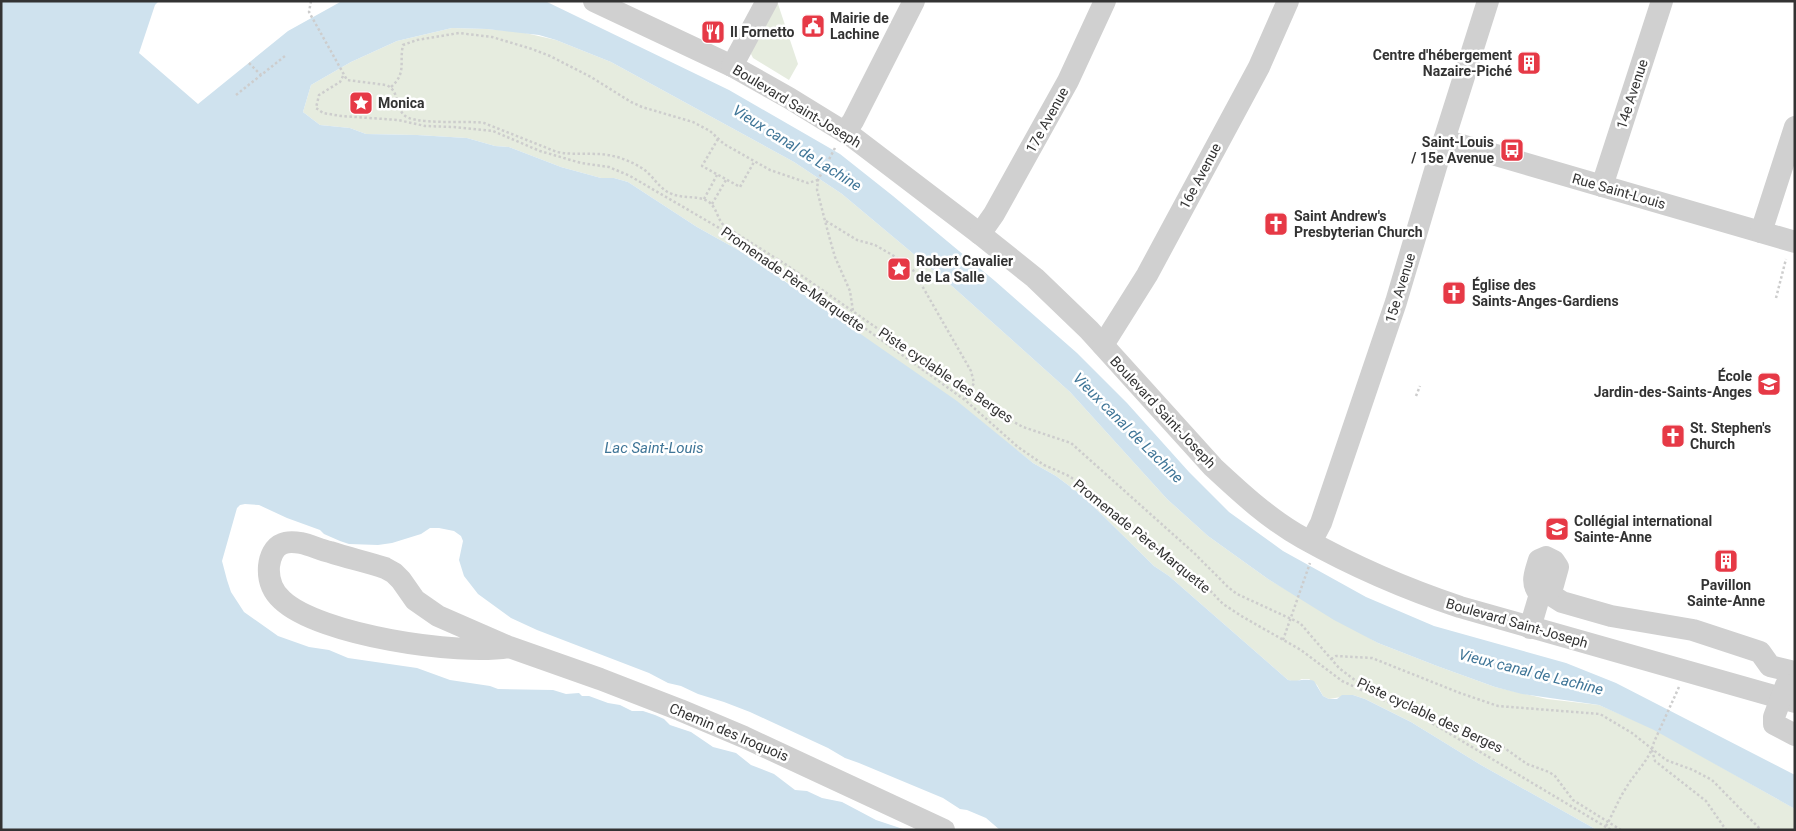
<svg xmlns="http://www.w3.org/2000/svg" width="1796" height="831" font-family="Roboto,sans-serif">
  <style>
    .green { fill: #e6ecdf }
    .water { fill: #cfe2ee }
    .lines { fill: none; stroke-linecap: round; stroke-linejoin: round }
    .path { stroke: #cdcdcd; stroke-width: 2.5; stroke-dasharray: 2.5 2.5; stroke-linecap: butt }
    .minor { stroke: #d0d0d0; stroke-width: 22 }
    .labels { text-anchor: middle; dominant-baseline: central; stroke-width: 5; stroke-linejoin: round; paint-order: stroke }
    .poi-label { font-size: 14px; font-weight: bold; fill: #333; stroke: #fff; text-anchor: start }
    .street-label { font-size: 14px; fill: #333; stroke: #fff }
    .water-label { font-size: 15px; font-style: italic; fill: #3f7597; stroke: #fff }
  </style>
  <rect width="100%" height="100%" fill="#fff"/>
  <g class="green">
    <path d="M777 1 798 64 789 80 753 58 751 54 752 47Z"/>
    <path d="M452 28 487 29 521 32 556 40 611 62 794 162 842 194 953 287 1070 392 1167 499 1208 536 1268 579 1378 643 1437 666 1495 687 1547 699 1599 705 1654 729 1795 809V830H1597L1481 765 1411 722 1365 699 1353 695 1329 699 1323 696 1317 685 1309 679H1302L1295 682 1288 680 1169 576 1154 566 1084 497 1056 476 1033 463 1006 442 810 298 747 255 697 227 628 182 614 178H601L561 167 509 147 495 146 467 138 417 135 366 134 350 128 320 125 303 112 311 85 351 62 397 41Z"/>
  </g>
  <path class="water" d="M1 1H159L155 5 139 53 198 104 288 31 342 1H545L729 90 840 154 893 196 995 281 1077 353 1127 403 1189 472 1229 512 1283 551 1366 597 1434 626 1566 663 1616 683 1795 775V809L1654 730 1599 705 1522 694 1495 687 1437 666 1378 643 1334 620 1268 579 1208 536 1167 499 1070 392 953 287 842 194 794 162 611 62 556 40 539 35 487 29 452 28 397 41 351 62 311 85 303 112 320 125 350 128 366 134 417 135 467 138 495 146 509 147 561 167 601 178H614L628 182 697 227 747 255 957 401 1033 463 1056 476 1084 497 1154 566 1169 576 1288 680C1297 682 1305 678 1314 681L1323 696 1329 699H1337L1342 695H1353L1365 699 1411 722 1481 765 1597 830H1000L986 818 967 810 960 809 943 798 859 763 845 758 828 748 750 712 724 702 698 694 681 686 668 683 649 673 537 630 511 618 478 594 464 576 459 560 463 541 461 536 454 531 439 528H430L421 534 392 543 378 545 349 544 340 541 324 534 320 530 287 518 259 505 245 504 240 505 237 508 222 561 227 580 231 592 244 612 278 636 309 647 329 650 348 658 417 668 450 680 490 686 498 689 553 690 566 694 579 693 582 696H589L608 703 620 705 632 711H643L655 715 664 719 670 725 691 732 713 747 736 753 751 765 774 774 795 790 807 791 822 798 842 802 876 820 906 830H1Z"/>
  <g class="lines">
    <g class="path">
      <path d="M311 1 309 12 347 80 386 85C399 90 395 104 403 114 412 126 468 120 484 123L557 152C571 155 583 153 596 154 611 154 627 159 640 167 653 174 658 189 672 194 684 199 699 195 709 202 718 209 717 221 726 227L785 264 1003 416 1023 427 1071 443 1194 553 1228 587 1237 594 1300 623 1339 668 1356 681 1432 716 1477 734 1503 747 1527 764 1549 772 1555 776 1573 800 1621 830"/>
      <path d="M249 63 261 75"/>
      <path d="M343 76 340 82 319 95 316 108 323 113 341 116 398 120 425 126 454 127 493 131 540 151 581 163 609 167 630 176 721 229 771 261 965 400 1018 447 1044 465 1067 475 1075 480 1168 558 1201 581 1223 604 1243 617 1301 650 1342 681 1425 719 1611 830"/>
      <path d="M391 87C407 73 399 62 403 45L417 40 459 33 492 37 532 49 550 56 591 77 631 102 642 107 693 122 710 131 724 144 770 170 808 183 818 180"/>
      <path d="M236 95 285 56"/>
      <path d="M718 139 702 166 740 187 754 162"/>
      <path d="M835 148 818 180 817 190 829 236 835 257 850 291 853 311"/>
      <path d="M704 199 717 175"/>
      <path d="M712 204 726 180"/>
      <path d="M826 221 857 240 875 245 894 256 913 270 971 371 974 383 965 400"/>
      <path d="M1776 298 1786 259"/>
      <path d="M1416 396 1420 386"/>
      <path d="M1283 640 1310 563"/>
      <path d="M1331 659 1336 656 1372 658 1460 693 1498 706 1600 714 1632 733 1666 760 1693 770 1712 780 1761 830"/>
      <path d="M1652 750 1655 761 1706 801 1726 830"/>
      <path d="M1606 826C1613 814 1618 800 1626 788 1635 772 1650 760 1654 742L1679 687"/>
    </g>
    <g class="minor">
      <path d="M594 1 732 66 789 98 854 138 980 234 1035 278 1089 330 1213 467C1241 493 1270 520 1303 538 1353 566 1406 589 1460 607L1795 702"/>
      <path d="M732 66 767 1"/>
      <path d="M845 132 853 121 914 1"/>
      <path d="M1444 140 1795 242"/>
      <path d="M1602 186 1662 1"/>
      <path d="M1761 232 1795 127"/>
      <path d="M980 234 994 214 1068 81 1105 1"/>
      <path d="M1103 345 1147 275 1259 67 1288 1"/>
      <path d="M1311 542 1321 523 1396 302 1444 140 1488 1"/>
      <path d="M1548 593 1562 602 1611 616 1693 630 1760 652 1770 666 1790 671"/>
      <path d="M1530 628 1540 594 1548 593 1553 585 1558 567 1554 561 1546 557 1539 560C1535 573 1530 583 1540 594"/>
      <path d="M509 647C459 656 319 635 282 600 272 591 268 579 269 566 270 557 274 547 282 544 288 541 295 542 301 543 311 545 320 550 330 552 348 558 367 562 385 568L394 573 401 580 415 600 438 616 509 647 600 679 680 710 744 737 944 830"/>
      <path d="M1786 685 1774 717V724L1795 735"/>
    </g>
  </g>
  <defs>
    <g id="civic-square" transform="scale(1.25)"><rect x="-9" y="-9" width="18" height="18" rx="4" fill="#e63946" stroke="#fff"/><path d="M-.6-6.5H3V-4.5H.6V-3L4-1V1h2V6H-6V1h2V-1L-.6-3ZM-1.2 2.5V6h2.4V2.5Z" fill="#fff"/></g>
    <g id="restaurant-square" transform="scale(1.25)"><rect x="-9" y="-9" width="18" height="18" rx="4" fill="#e63946" stroke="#fff"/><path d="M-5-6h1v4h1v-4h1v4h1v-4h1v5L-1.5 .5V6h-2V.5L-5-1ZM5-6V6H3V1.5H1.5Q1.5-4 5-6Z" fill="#fff"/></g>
    <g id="building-square" transform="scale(1.25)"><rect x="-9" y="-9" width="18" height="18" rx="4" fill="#e63946" stroke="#fff"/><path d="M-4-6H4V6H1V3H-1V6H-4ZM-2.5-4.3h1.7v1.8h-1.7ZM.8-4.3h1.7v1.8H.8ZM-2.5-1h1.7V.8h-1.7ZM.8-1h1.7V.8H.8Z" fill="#fff"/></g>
    <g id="sight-square" transform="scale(1.25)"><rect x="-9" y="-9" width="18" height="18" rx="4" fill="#e63946" stroke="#fff"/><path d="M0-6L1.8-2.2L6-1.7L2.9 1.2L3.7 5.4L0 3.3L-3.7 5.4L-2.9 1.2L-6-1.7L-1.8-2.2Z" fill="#fff"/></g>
    <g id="bus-square" transform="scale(1.25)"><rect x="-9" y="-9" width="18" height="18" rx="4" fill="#e63946" stroke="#fff"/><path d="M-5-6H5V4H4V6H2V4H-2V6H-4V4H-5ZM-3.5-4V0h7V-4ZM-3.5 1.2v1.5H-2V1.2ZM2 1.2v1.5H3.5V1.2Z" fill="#fff"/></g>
    <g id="church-square" transform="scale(1.25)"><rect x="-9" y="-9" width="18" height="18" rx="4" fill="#e63946" stroke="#fff"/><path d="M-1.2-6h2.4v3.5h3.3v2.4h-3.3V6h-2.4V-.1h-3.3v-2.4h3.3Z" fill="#fff"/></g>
    <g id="school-square" transform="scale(1.25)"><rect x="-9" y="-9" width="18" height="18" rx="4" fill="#e63946" stroke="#fff"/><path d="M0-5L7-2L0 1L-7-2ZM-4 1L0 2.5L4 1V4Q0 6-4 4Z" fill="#fff"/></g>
    <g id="university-square" transform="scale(1.25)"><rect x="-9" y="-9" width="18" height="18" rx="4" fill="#e63946" stroke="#fff"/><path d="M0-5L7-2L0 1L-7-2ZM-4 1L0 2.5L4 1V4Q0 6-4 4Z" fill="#fff"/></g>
  </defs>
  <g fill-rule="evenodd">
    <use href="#civic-square" x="813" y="26"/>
    <use href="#restaurant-square" x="713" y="32"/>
    <use href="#building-square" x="1529" y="63"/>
    <use href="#sight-square" x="361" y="103"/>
    <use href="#bus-square" x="1512" y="150"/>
    <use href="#church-square" x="1276" y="224"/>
    <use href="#sight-square" x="899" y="269"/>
    <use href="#church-square" x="1454" y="293"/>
    <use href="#school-square" x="1769" y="384"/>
    <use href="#church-square" x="1673" y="436"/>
    <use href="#university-square" x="1557" y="529"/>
    <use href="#building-square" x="1726" y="561"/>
  </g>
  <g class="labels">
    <g class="poi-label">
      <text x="830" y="18">Mairie de<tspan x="830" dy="16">Lachine</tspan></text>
      <text x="730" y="32">Il Fornetto</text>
      <text x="1512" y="55" text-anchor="end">Centre d'hébergement<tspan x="1512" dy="16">Nazaire-Piché</tspan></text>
      <text x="378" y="103">Monica</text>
      <text x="1494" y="142" text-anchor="end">Saint-Louis<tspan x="1494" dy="16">/ 15e Avenue</tspan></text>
      <text x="1294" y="216">Saint Andrew's<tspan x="1294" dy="16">Presbyterian Church</tspan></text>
      <text x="916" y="261">Robert Cavalier<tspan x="916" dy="16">de La Salle</tspan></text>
      <text x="1472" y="285">Église des<tspan x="1472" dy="16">Saints-Anges-Gardiens</tspan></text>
      <text x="1752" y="376" text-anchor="end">École<tspan x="1752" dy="16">Jardin-des-Saints-Anges</tspan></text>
      <text x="1690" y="428">St. Stephen's<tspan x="1690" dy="16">Church</tspan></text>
      <text x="1574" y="521">Collégial international<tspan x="1574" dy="16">Sainte-Anne</tspan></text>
      <text x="1726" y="585" text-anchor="middle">Pavillon<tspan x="1726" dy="16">Sainte-Anne</tspan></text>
    </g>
    <g class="street-label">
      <text transform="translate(1632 94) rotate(-72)">14e Avenue</text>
      <text transform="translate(797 106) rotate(31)">Boulevard Saint-Joseph</text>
      <text transform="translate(1047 120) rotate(-61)">17e Avenue</text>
      <text transform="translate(1200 176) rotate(-62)">16e Avenue</text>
      <text transform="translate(1619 191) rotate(16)">Rue Saint-Louis</text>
      <text transform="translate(793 279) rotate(35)">Promenade Père-Marquette</text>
      <text transform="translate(1400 288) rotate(-73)">15e Avenue</text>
      <text transform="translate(946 375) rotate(34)">Piste cyclable des Berges</text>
      <text transform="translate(1163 412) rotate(47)">Boulevard Saint-Joseph</text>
      <text transform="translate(1142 536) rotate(39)">Promenade Père-Marquette</text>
      <text transform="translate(1517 623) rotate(16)">Boulevard Saint-Joseph</text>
      <text transform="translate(1430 715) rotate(25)">Piste cyclable des Berges</text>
      <text transform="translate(729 732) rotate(23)">Chemin des Iroquois</text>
    </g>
    <g class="water-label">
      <text transform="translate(797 148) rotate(32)">Vieux canal de Lachine</text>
      <text transform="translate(1128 428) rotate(45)">Vieux canal de Lachine</text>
      <text x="654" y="448">Lac Saint-Louis</text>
      <text transform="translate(1531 672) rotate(14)">Vieux canal de Lachine</text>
    </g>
  </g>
  <rect width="1796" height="831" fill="none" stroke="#333333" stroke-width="5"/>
</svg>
